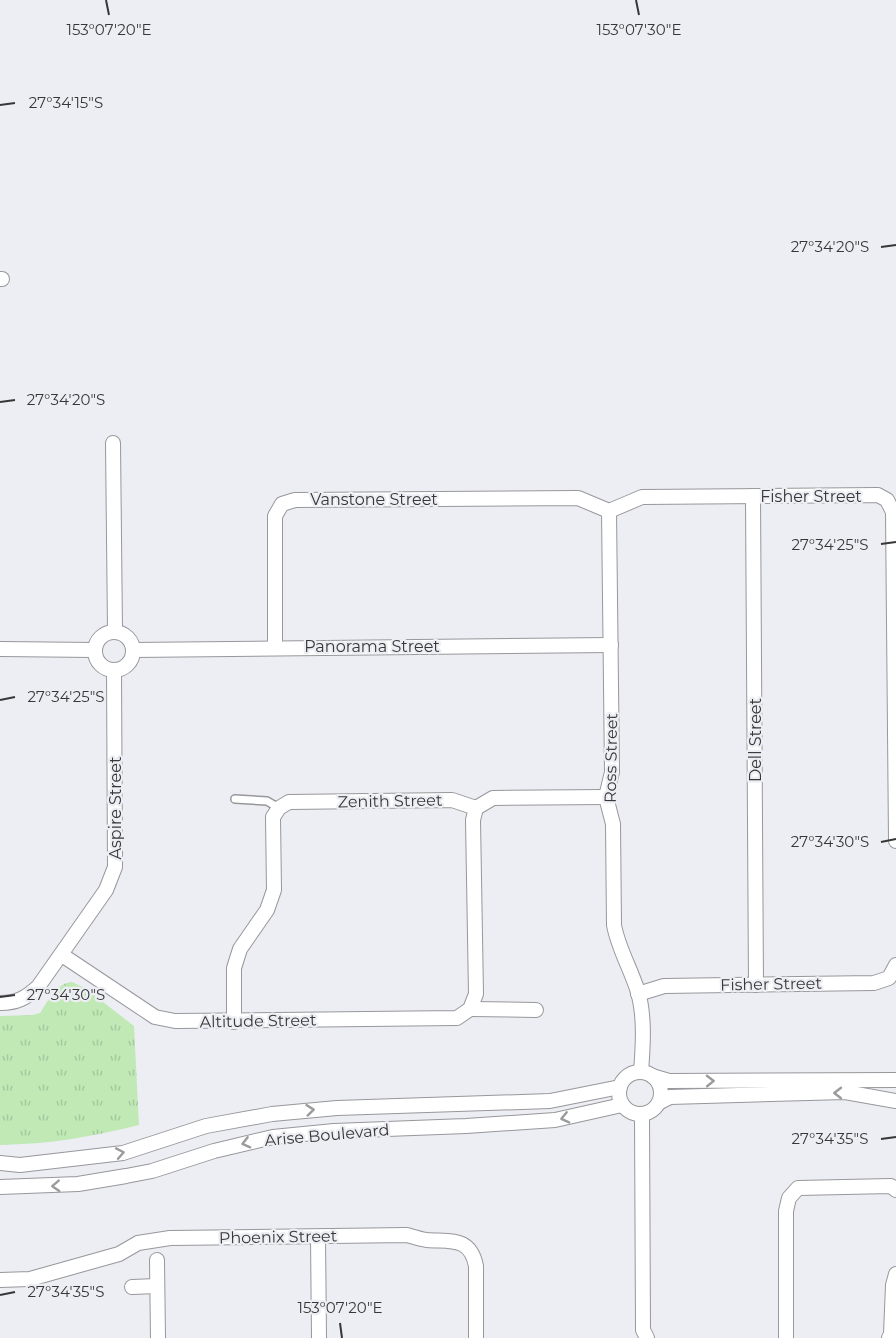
<svg xmlns="http://www.w3.org/2000/svg" width="896" height="1338" font-family="Montserrat,sans-serif">
  <style>
    .park { fill: url(#park-tufts) }
    .lines { fill: none; stroke-linecap: round; stroke-linejoin: round }
    .service-casing { stroke: #97979c; stroke-width: 10 }
    .minor-casing { stroke: #97979c; stroke-width: 16 }
    .service { stroke: #fff; stroke-width: 7 }
    .minor { stroke: #fff; stroke-width: 14 }
    .oneway { stroke: #9b9b9c }
    .ticks { fill: none; stroke: #373739; stroke-width: 2 }
    .labels { text-anchor: middle; dominant-baseline: central; stroke-width: 4.5; stroke-linejoin: round; paint-order: stroke }
    .street-label { font-size: 16px; fill: #373739; stroke: #edeef3 }
    .ticks-label { font-size: 15px; text-anchor: middle; fill: #373739; stroke: #edeef3; stroke-width: 4.5; stroke-linejoin: round; paint-order: stroke }
  </style>
  <defs>
    <pattern id="park-tufts" width="24" height="20" patternUnits="userSpaceOnUse" patternTransform="scale(1.5)"><rect width="24" height="20" fill="#c0e9b6"/><path d="M3 7l-1-3M5 7V3M7 7l1-3M15 17l-1-3M17 17v-4M19 17l1-3" fill="none" stroke="#a6c89d"/></pattern>
  </defs>
  <rect width="100%" height="100%" fill="#edeef3"/>
  <path class="park" d="M72 982 85 988 134 1026 139 1125C91 1137 50 1144 0 1145V1016L32 1015 40 1013C49 1000 55 984 72 982Z"/>
  <g class="lines">
    <g class="service-casing">
      <path id="service" d="M235 799 267 801 279 808"/>
    </g>
    <g class="minor-casing">
      <g id="minor">
        <path d="M0 279H2"/>
        <path d="M113 443 115 631"/>
        <path d="M753 496 756 985"/>
        <path d="M609 511 642 497 878 495 887 500 893 512 896 841"/>
        <path d="M609 511 612 772 606 797 613 824 614 925C618 948 631 969 638 992 645 1017 643 1046 641 1072"/>
        <circle cx="114" cy="651" r="19"/>
        <path d="M275 647V516L282 504 295 500 578 498 609 511"/>
        <path d="M0 649 94 650"/>
        <path d="M133 650 611 645"/>
        <path d="M62 955 155 1017 175 1021 457 1018 470 1009 476 994 473 820 476 808"/>
        <path d="M638 994 664 986 874 983 889 978 896 965"/>
        <path d="M0 1003C17 1003 26 998 38 987L106 890 115 867 114 670"/>
        <path d="M470 1009 536 1010"/>
        <path d="M234 1022V968L240 949 267 910 274 890 273 817 279 808 289 802 452 800 476 808 493 798 606 797"/>
        <circle cx="640" cy="1093" r="21"/>
        <path d="M652 1076 669 1081 896 1080"/>
        <path d="M660 1102 670 1097 845 1092 896 1101"/>
        <path d="M642 1115 643 1330 647 1338"/>
        <path d="M0 1163 20 1165 123 1153 206 1126 272 1114 337 1108 550 1101 620 1087"/>
        <path d="M0 1187 78 1184 126 1176 152 1171 214 1151 273 1137 334 1131 466 1126 555 1120 622 1105"/>
        <path d="M318 1237 319 1338"/>
        <path d="M157 1260 158 1338"/>
        <path d="M0 1280 30 1279 119 1254 138 1243 170 1238 407 1235C414 1237 420 1239 427 1240 450 1242 470 1236 476 1266V1338"/>
        <path d="M132 1287 157 1286"/>
        <path d="M786 1338V1211L789 1198 798 1188 891 1186 896 1190"/>
        <path d="M889 1338 891 1334 893 1285 896 1274"/>
      </g>
    </g>
    <use href="#service" class="service"/>
    <use href="#minor" class="minor"/>
  </g>
  <defs><path id="oneway-chevron" d="M-2-3.5L2.5 0L-2 3.5" fill="none" stroke-width="1.6" stroke-linecap="round" stroke-linejoin="round" transform="scale(1.5)"/></defs>
  <g class="oneway">
    <use href="#oneway-chevron" transform="translate(710 1081) rotate(-1)"/>
    <use href="#oneway-chevron" transform="translate(838 1093) rotate(180)"/>
    <use href="#oneway-chevron" transform="translate(310 1110) rotate(-6)"/>
    <use href="#oneway-chevron" transform="translate(565 1118) rotate(167)"/>
    <use href="#oneway-chevron" transform="translate(246 1143) rotate(166)"/>
    <use href="#oneway-chevron" transform="translate(120 1153) rotate(-11)"/>
    <use href="#oneway-chevron" transform="translate(56 1186) rotate(177)"/>
  </g>
  <path class="ticks" d="M106 0 109 15M636 0 639 15M0 105 15 103M881 247 896 245M0 402 15 400M881 544 896 542M0 700 15 697M881 842 896 839M0 997 15 995M881 1139 896 1137M0 1295 15 1292M340 1323 342 1338"/>
  <g class="labels">
    <g class="street-label">
      <text x="811" y="496">Fisher Street</text>
      <text x="374" y="499">Vanstone Street</text>
      <text x="372" y="646">Panorama Street</text>
      <text transform="translate(755 740) rotate(-90)">Dell Street</text>
      <text transform="translate(611 758) rotate(-89)">Ross Street</text>
      <text transform="translate(390 801) rotate(-1)">Zenith Street</text>
      <text transform="translate(115 808) rotate(-90)">Aspire Street</text>
      <text transform="translate(771 984) rotate(-1)">Fisher Street</text>
      <text transform="translate(258 1021) rotate(-1)">Altitude Street</text>
      <text transform="translate(327 1135) rotate(-5)">Arise Boulevard</text>
      <text transform="translate(278 1237) rotate(-1)">Phoenix Street</text>
    </g>
  </g>
  <g class="ticks-label">
    <text x="109" y="35">153°07'20"E</text>
    <text x="639" y="35">153°07'30"E</text>
    <text x="66" y="108">27°34'15"S</text>
    <text x="830" y="252">27°34'20"S</text>
    <text x="66" y="405">27°34'20"S</text>
    <text x="830" y="550">27°34'25"S</text>
    <text x="66" y="702">27°34'25"S</text>
    <text x="830" y="847">27°34'30"S</text>
    <text x="66" y="1000">27°34'30"S</text>
    <text x="830" y="1144">27°34'35"S</text>
    <text x="66" y="1297">27°34'35"S</text>
    <text x="340" y="1313">153°07'20"E</text>
  </g>
</svg>
